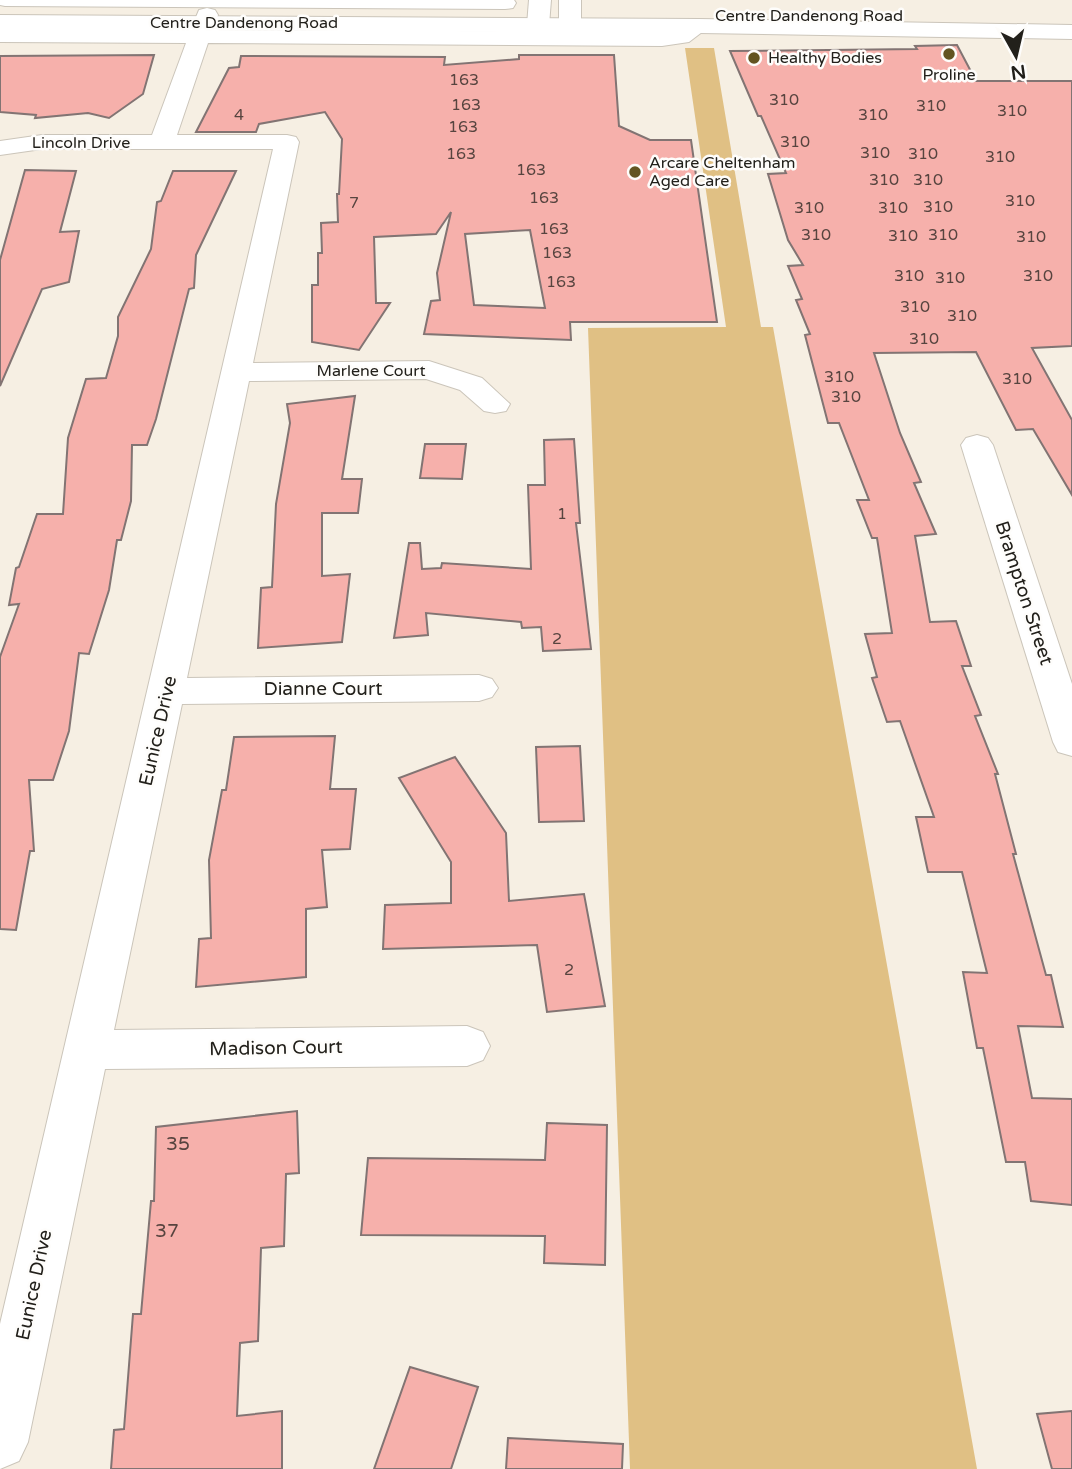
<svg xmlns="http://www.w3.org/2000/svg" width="1072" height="1469" font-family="'Varela Round',sans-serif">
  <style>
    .green { fill: #e0c084 }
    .building { fill: #f6b0ab; stroke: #827473; stroke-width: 2; fill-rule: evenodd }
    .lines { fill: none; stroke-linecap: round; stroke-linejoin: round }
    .minor-casing { stroke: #cbc5ba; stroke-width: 2 }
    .major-casing { stroke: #cbc5ba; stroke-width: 2 }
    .minor { fill: #fff; fill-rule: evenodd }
    .major { fill: #fff; fill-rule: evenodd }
    .poi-dot { fill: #635421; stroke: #fefdfb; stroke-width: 2.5 }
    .labels { text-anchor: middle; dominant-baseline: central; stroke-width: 5; stroke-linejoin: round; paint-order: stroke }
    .far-street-label { font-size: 16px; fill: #22201b; stroke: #fefdfb }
    .far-poi-label { font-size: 16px; fill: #22201b; stroke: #fefdfb; text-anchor: start }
    .number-label { font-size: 16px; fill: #57443f }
    .street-label { font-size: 19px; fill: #22201b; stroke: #fefdfb }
    .near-number-label { font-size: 19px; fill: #57443f }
  </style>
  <rect width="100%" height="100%" fill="#f6efe3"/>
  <path class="green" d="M685 48H714L761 327H773L977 1469H630L588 328 726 327Z"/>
  <g class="building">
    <path d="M957 45 976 81H1072V346L1032 348 1072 420V495L1033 429 1016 430 976 352 874 353 900 433 921 482 914 483 936 534 915 536 930 622 956 621 971 666H962L981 715 975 716 998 774H995L1016 854H1013L1046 975H1051L1063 1027 1018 1026 1032 1098 1072 1099V1205L1031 1201 1025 1162H1006L983 1048H977L963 972 987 973 962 872H928L916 817H934L900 721 887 722 872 678 877 677 865 634 892 633 877 538H872L857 500H869L839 423H828L805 335 810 334 796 300 802 299 788 266 803 265 788 240 768 174 786 173 761 116H758L730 51 917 49 915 46Z"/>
    <path d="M154 55 143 94 109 118 88 113 35 118 36 115 0 112V56Z"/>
    <path d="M519 55H614L619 126 650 140H691L717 322H570L571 340 424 334 431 301 440 300 437 273 451 212 436 234 374 237 376 303H390L359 350 312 342V285H318V253H322L321 223 338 222 337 194H339L342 139 325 112 259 124 256 132H196L229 68 239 67 241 56 445 57 444 65 519 59ZM530 230 545 308 474 305 465 234Z"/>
    <path d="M25 170 76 171 60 232 79 231 69 282 42 289 0 386V260Z"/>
    <path d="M173 171H236L196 255 194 288 189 289 156 419 147 445H132L131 501 121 540H117L109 590 89 654 79 653 69 731 53 780H29L34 851H30L16 930 0 929V657L19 604 9 605 16 568 19 567 37 514H63L68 438 86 379 106 378 118 336V317L151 249 157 202 161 201Z"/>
    <path d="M355 396 342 479H362L358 513H322V576L350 574 342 642 258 648 261 588 272 587 276 504 290 423 287 404Z"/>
    <path d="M574 439 580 523H576L591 649 543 651 541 627 522 628 521 622 426 613 428 635 394 638 409 543H420L422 569 441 568 442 563 531 569 528 485H545L544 440Z"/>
    <path d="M425 444H466L462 479 420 478Z"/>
    <path d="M335 736 330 789H356L350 849 322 850 327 907 306 909V977L196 987 199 939 211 938 209 860 222 790H226L234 737Z"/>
    <path d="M580 746 584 821 539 822 536 747Z"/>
    <path d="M455 757 506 833 509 901 584 894 605 1006 547 1012 537 945 383 949 385 905 451 903V862L399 778Z"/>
    <path d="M297 1111 299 1173 286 1174 284 1246 261 1248 258 1341 240 1343 237 1416 282 1411V1469H111L114 1430 124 1429 133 1314H141L151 1201H154L156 1127Z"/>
    <path d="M547 1123 607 1125 605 1265 544 1263 545 1236 361 1235 368 1158 545 1160Z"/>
    <path d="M410 1367 478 1387 451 1469H374Z"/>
    <path d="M1072 1411V1469H1052L1037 1414Z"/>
    <path d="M508 1438 623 1444 622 1469H506Z"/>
  </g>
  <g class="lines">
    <g class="minor-casing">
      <g id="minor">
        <path d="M0 0H514L516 3 513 8 505 9 5 6 0 5Z"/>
        <path d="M529 0H551L549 25 546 30H530L527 25Z"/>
        <path d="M559 0H581V25L578 30H562L559 25Z"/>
        <path d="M207 8 215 10 218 15 213 30 662 32C678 31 691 17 707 21L710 26 689 42 662 46 208 43 177 135H287L296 137 299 142 253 363 429 361 482 378 510 404 506 411 495 413 484 411 460 390 426 379 249 381 187 678 479 675 492 679 498 688 492 697 479 701 182 704 114 1030 467 1026 483 1032 490 1046 483 1060 467 1066 105 1069 28 1442 19 1461 0 1469V1324L273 149H42L0 155V141L42 135H152L186 43 0 42V28L191 29 199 10Z"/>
        <path d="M977 435 988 438 993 445 1072 684V756L1058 752 1053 742 961 445 966 438Z"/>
      </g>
    </g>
    <g class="major-casing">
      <path id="major" d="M0 15 699 19 1072 25V39L699 33 0 29Z"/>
    </g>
    <use href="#minor" class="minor"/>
    <use href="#major" class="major"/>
  </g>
  <g class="poi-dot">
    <circle cx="949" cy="54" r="7"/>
    <circle cx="754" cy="58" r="7"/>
    <circle cx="635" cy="172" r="7"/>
  </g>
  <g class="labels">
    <g class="far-street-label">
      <text x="809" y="16">Centre Dandenong Road</text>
      <text x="244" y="23">Centre Dandenong Road</text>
      <text x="81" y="143">Lincoln Drive</text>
      <text x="371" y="371">Marlene Court</text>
    </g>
    <g class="far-poi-label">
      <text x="768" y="58">Healthy Bodies</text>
      <text x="949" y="75" text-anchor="middle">Proline</text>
      <text x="649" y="163">Arcare Cheltenham<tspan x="649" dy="18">Aged Care</tspan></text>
    </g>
    <g class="number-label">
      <text x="464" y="80">163</text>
      <text x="784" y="100">310</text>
      <text x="466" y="105">163</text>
      <text x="931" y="106">310</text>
      <text x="1012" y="111">310</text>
      <text x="239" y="115">4</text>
      <text x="873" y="115">310</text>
      <text x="463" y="127">163</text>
      <text x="795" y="142">310</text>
      <text x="875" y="153">310</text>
      <text x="461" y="154">163</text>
      <text x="923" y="154">310</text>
      <text x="1000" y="157">310</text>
      <text x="531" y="170">163</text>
      <text x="884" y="180">310</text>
      <text x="928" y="180">310</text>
      <text x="544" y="198">163</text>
      <text x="1020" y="201">310</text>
      <text x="354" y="203">7</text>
      <text x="938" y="207">310</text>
      <text x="809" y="208">310</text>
      <text x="893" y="208">310</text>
      <text x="554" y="229">163</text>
      <text x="816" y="235">310</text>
      <text x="943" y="235">310</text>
      <text x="903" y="236">310</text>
      <text x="1031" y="237">310</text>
      <text x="557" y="253">163</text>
      <text x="909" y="276">310</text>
      <text x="1038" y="276">310</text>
      <text x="950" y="278">310</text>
      <text x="561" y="282">163</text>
      <text x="915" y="307">310</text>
      <text x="962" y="316">310</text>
      <text x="924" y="339">310</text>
      <text x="839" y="377">310</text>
      <text x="1017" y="379">310</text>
      <text x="846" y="397">310</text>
      <text x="562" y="514">1</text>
      <text x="557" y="639">2</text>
      <text x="569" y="970">2</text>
    </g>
    <g class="street-label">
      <text transform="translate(1024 593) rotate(72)">Brampton Street</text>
      <text x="323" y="689">Dianne Court</text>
      <text transform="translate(158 731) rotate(-77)">Eunice Drive</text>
      <text transform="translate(276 1048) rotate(-1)">Madison Court</text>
      <text transform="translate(34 1285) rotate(-78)">Eunice Drive</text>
    </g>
    <g class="near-number-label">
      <text x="178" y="1144">35</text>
      <text x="167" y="1231">37</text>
    </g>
  </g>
  <g transform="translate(1016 56) rotate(172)" stroke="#fefdfb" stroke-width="5" paint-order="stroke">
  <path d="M0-5L12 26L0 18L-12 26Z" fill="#22201b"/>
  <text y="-10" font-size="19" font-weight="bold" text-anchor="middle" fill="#22201b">N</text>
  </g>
</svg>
